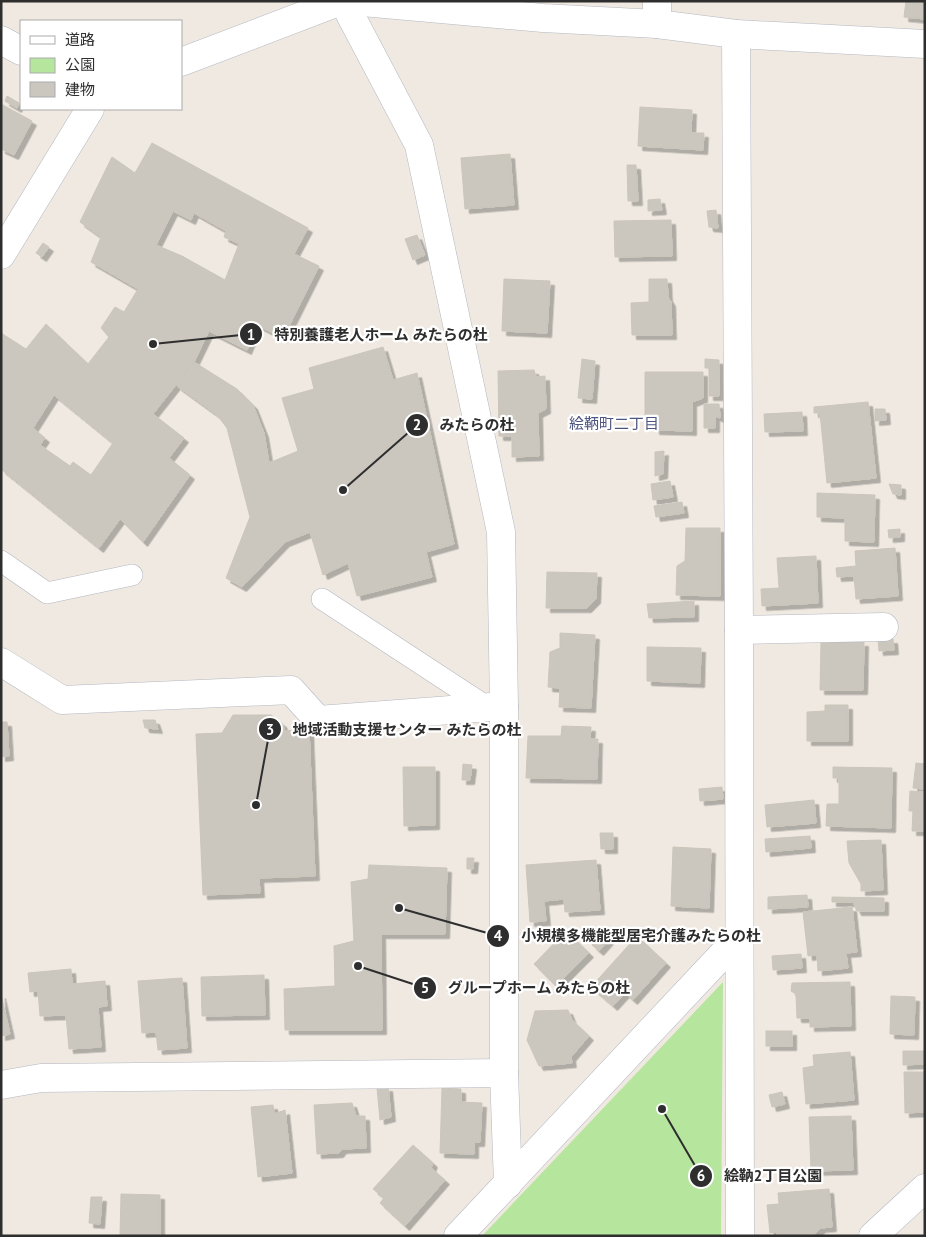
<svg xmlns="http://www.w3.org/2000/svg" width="926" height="1237" font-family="'PT Sans','Noto Sans JP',sans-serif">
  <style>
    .green { fill: #b6e59e }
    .building { fill: #cbc7bf; stroke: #cbc5ba; fill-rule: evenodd; filter: url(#shadow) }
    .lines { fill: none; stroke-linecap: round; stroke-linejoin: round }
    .service-casing { stroke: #b4b7c1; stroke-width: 22 }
    .minor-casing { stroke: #b4b7c1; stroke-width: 29 }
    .service { stroke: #fff; stroke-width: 21 }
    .minor { stroke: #fff; stroke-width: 28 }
    .labels { text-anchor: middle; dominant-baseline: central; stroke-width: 4.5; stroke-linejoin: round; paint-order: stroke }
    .neighbourhood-label { font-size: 15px; fill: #4d5680; stroke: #fff }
    .leader { fill: none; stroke: #2e2e2e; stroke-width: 2 }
    .callout-dot { fill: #2e2e2e; stroke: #fff; stroke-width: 2 }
    .mark-label { font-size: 15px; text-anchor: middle; font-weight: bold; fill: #fff }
    .callout-label { font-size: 15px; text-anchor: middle; font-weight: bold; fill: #2e2e2e; stroke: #fff; stroke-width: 4.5; stroke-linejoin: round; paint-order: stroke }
  </style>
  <defs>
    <filter id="shadow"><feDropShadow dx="4.5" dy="4.5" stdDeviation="0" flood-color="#0004"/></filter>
  </defs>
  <rect width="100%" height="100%" fill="#efe9e1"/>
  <path class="green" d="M723 982 721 1236H482Z"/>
  <g class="building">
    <path d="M906 1H925V19L904 17Z"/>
    <path d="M7 96 19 103 17 108 5 101Z"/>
    <path d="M1 104 32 121 14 155 1 149Z"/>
    <path d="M640 107 692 110 691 133H704L703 150 638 146Z"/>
    <path d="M152 143 308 228 294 254 319 266 283 338 257 325 247 350 209 331 194 362 153 414 184 438 169 458 190 475 143 542 120 519 99 548 1 469V333L26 349 46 324 88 364 109 337 101 328 115 307 124 312 138 289 91 262 101 237 80 222 112 157 135 173ZM173 211 191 220 194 213 226 231 224 237 239 244 225 280 182 256 156 245ZM54 395 113 443 91 475 73 462 70 466 40 445 45 438 33 428Z"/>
    <path d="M510 154 514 205 465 209 461 158Z"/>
    <path d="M627 165H636L638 201H628Z"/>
    <path d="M660 199 662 210 648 211V200Z"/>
    <path d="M716 210 718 228 709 227 707 211Z"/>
    <path d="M671 220 672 256 615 257 614 221Z"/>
    <path d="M417 235 425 255 413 260 405 239Z"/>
    <path d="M43 243 49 247 42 257 36 253Z"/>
    <path d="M504 279 550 281 547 333 502 331Z"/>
    <path d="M649 279H667L668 297 671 302 672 335H632L631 303 649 302Z"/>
    <path d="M383 347 393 380 417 373 454 544 426 552 432 577 357 596 348 563 323 575 310 532 285 542 242 587 226 578 250 517 227 428 217 415 177 386 194 362 237 389 253 405 264 433 269 463 298 451 282 398 314 389 309 368Z"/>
    <path d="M582 359 595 361 592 399 578 398Z"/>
    <path d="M705 359 719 360V396H709V368H705Z"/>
    <path d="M534 370 536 377 545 376 546 409 538 413 539 456 512 457V436H499L498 371Z"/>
    <path d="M645 372H703V398L692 402V431L655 430V420H645Z"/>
    <path d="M868 402 876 478 827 483 820 413H814V407Z"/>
    <path d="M704 404H719L720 418 715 416V428H704Z"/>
    <path d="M875 409H885L886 420 875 421Z"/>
    <path d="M802 412 803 431 765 432 764 414Z"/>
    <path d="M664 451 663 474 655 476V452Z"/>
    <path d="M670 481 673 497 653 500 651 484Z"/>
    <path d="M889 484 901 485V495L893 494Z"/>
    <path d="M817 493 875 495 874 542 845 541V518L817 517Z"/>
    <path d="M682 502 684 513 656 517 654 506Z"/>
    <path d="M686 528H720V596L676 595 677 566 685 561Z"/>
    <path d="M900 529V537L889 538 888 530Z"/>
    <path d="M895 548 898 596 856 599 854 576 837 577 836 568 856 566 855 551Z"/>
    <path d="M816 556 818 603 762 606 761 589 779 588 777 558Z"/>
    <path d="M547 572 597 573 596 599 587 608H546Z"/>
    <path d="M694 601V617L649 618 647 604Z"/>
    <path d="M560 633 595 635 591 708 559 707 560 688 548 687 550 652 560 648Z"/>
    <path d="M893 639 894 650 879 651 878 640Z"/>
    <path d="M821 642H864L863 690H820Z"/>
    <path d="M647 647 701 648 700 683 647 681Z"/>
    <path d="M825 705H848V741H807V712L825 711Z"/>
    <path d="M233 715H271L282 723 285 731 309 729 315 876 259 878 260 893 203 895 196 734 222 733Z"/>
    <path d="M143 720H155L158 729 145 728Z"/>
    <path d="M1 722H7L9 756 1 757Z"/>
    <path d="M562 726 591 727 590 739H598L597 779 526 778 528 736H561Z"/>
    <path d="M916 763 925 764V789L913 788Z"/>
    <path d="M463 764 472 765 470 780H462Z"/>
    <path d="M403 767H435V825L404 826Z"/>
    <path d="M833 767 892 768 891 828 826 826 827 804H839V778H833Z"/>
    <path d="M722 787 723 799 700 801 699 789Z"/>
    <path d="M910 791 925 792V831H912L913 811H909Z"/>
    <path d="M814 800 816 823 767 827 765 805Z"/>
    <path d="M600 833H613V849H601Z"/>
    <path d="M810 836 811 848 766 852 765 839Z"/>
    <path d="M881 840 883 890 861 891V884L849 863 847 841Z"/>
    <path d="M673 847 711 849 709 908 671 906Z"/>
    <path d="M467 858H474L473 869H467Z"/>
    <path d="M596 860 600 910 565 912 564 899 544 901 546 921 530 922 526 865Z"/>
    <path d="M369 865 447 868 445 934H381L354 942 351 882 368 879Z"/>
    <path d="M807 895 808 907 768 909V897Z"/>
    <path d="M832 897 884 898V911H857L853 902H832Z"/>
    <path d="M852 907 857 952 846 953 848 968 818 971 817 955 808 956 803 912Z"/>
    <path d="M566 931 589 953 556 986 534 964Z"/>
    <path d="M381 934 382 1030H285L284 989 335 986 334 946Z"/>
    <path d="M602 934 609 940 599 951 592 945Z"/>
    <path d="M637 936 666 963 633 1000 625 993 613 1006 591 987Z"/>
    <path d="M801 954 802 968 773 970 772 956Z"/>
    <path d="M71 969 72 984 105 981 107 1006 98 1007 101 1047 69 1049 66 1015 40 1016 38 991 30 992 28 973Z"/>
    <path d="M264 975 265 1015 202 1016 201 977Z"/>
    <path d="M182 978 187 1048 158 1050 156 1032 142 1033 138 981Z"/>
    <path d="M850 982 851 1026 810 1027V1018H797L796 994 791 991 792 983Z"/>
    <path d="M1 994 10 1034 1 1036Z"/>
    <path d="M891 996 915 997 914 1035 890 1034Z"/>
    <path d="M568 1010 572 1020 589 1036 571 1057 572 1063 539 1066 527 1040 535 1011Z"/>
    <rect x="766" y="1031" width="26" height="15"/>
    <path d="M903 1051H925V1064L903 1065Z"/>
    <path d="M850 1052 854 1100 806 1104 803 1068 814 1066 813 1055Z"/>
    <path d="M904 1072H925V1112L905 1113Z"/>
    <path d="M388 1087 391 1117 380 1120 377 1088Z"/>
    <path d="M442 1088 461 1089V1102L482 1103 480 1142H474V1154L440 1153Z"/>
    <path d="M782 1092 785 1104 772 1107 769 1095Z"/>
    <path d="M352 1103 356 1116H365L366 1148 342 1149 339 1153 317 1154 314 1105Z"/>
    <path d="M273 1105 274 1114 285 1110 292 1173 258 1177 251 1107Z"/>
    <path d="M851 1116 853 1170 811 1171 809 1117Z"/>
    <path d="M413 1145 433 1163 431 1168 445 1180 405 1226 380 1203 384 1198 373 1189Z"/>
    <path d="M829 1189 832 1227 821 1228 815 1234 806 1236H777V1232L770 1233 767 1205 779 1204 778 1193Z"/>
    <path d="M121 1194 160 1195V1236H120Z"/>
    <path d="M91 1197H102L100 1224 89 1223Z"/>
  </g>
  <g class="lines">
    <g class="service-casing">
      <g id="service">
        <path d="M1 561 47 593 132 575"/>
        <path d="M322 599 487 707"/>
      </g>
    </g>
    <g class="minor-casing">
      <g id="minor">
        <path d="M343 1 419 145 501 532 504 706V1073L508 1184"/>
        <path d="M351 1 543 18 657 24"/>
        <path d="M657 1V24L736 34 925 44"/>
        <path d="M736 34 739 630 884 627"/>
        <path d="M1 40 21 51"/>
        <path d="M181 62 341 1"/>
        <path d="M1 255 90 109"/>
        <path d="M739 630 740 1236"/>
        <path d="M1 662 62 700 291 690 318 720 504 706"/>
        <path d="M1 1085 41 1078 504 1073"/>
        <path d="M458 1236 739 937"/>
        <path d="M873 1236 925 1188"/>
      </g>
    </g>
    <use href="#service" class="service"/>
    <use href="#minor" class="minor"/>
  </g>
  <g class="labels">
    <g class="neighbourhood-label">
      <text x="614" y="423">絵鞆町二丁目</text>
    </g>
  </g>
  <path class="leader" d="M153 344L251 334M343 490L417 425M256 805L270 729M399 908L498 936M358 966L425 988M662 1109L701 1176"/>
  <g class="callout-dot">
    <circle cx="153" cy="344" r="5"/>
    <circle cx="343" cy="490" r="5"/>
    <circle cx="256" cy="805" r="5"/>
    <circle cx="399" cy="908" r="5"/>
    <circle cx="358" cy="966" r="5"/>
    <circle cx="662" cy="1109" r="5"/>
    <circle cx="251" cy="334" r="12"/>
    <circle cx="417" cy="425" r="12"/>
    <circle cx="270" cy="729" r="12"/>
    <circle cx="498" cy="936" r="12"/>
    <circle cx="425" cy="988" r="12"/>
    <circle cx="701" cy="1176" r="12"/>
  </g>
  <g class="mark-label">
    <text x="251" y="340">1</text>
    <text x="417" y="430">2</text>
    <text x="270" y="735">3</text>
    <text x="498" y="941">4</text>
    <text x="425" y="993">5</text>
    <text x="701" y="1181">6</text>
  </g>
  <g class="callout-label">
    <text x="381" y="340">特別養護老人ホーム みたらの杜</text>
    <text x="477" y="430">みたらの杜</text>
    <text x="407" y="735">地域活動支援センター みたらの杜</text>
    <text x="641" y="941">小規模多機能型居宅介護みたらの杜</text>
    <text x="539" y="993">グループホーム みたらの杜</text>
    <text x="773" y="1181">絵靹2丁目公園</text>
  </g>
  <rect width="926" height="1237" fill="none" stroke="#2e2e2e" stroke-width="5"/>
  <rect x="20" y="20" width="162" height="90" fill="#ffffff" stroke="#ababab"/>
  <rect x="30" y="36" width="25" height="8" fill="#ffffff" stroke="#ababab"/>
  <text x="65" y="45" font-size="15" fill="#2e2e2e">道路</text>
  <rect x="30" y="58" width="25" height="15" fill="#b6e59e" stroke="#ababab"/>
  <text x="65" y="70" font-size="15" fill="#2e2e2e">公園</text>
  <rect x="30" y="82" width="25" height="15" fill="#cbc7bf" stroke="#ababab"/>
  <text x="65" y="95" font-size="15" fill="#2e2e2e">建物</text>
</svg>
